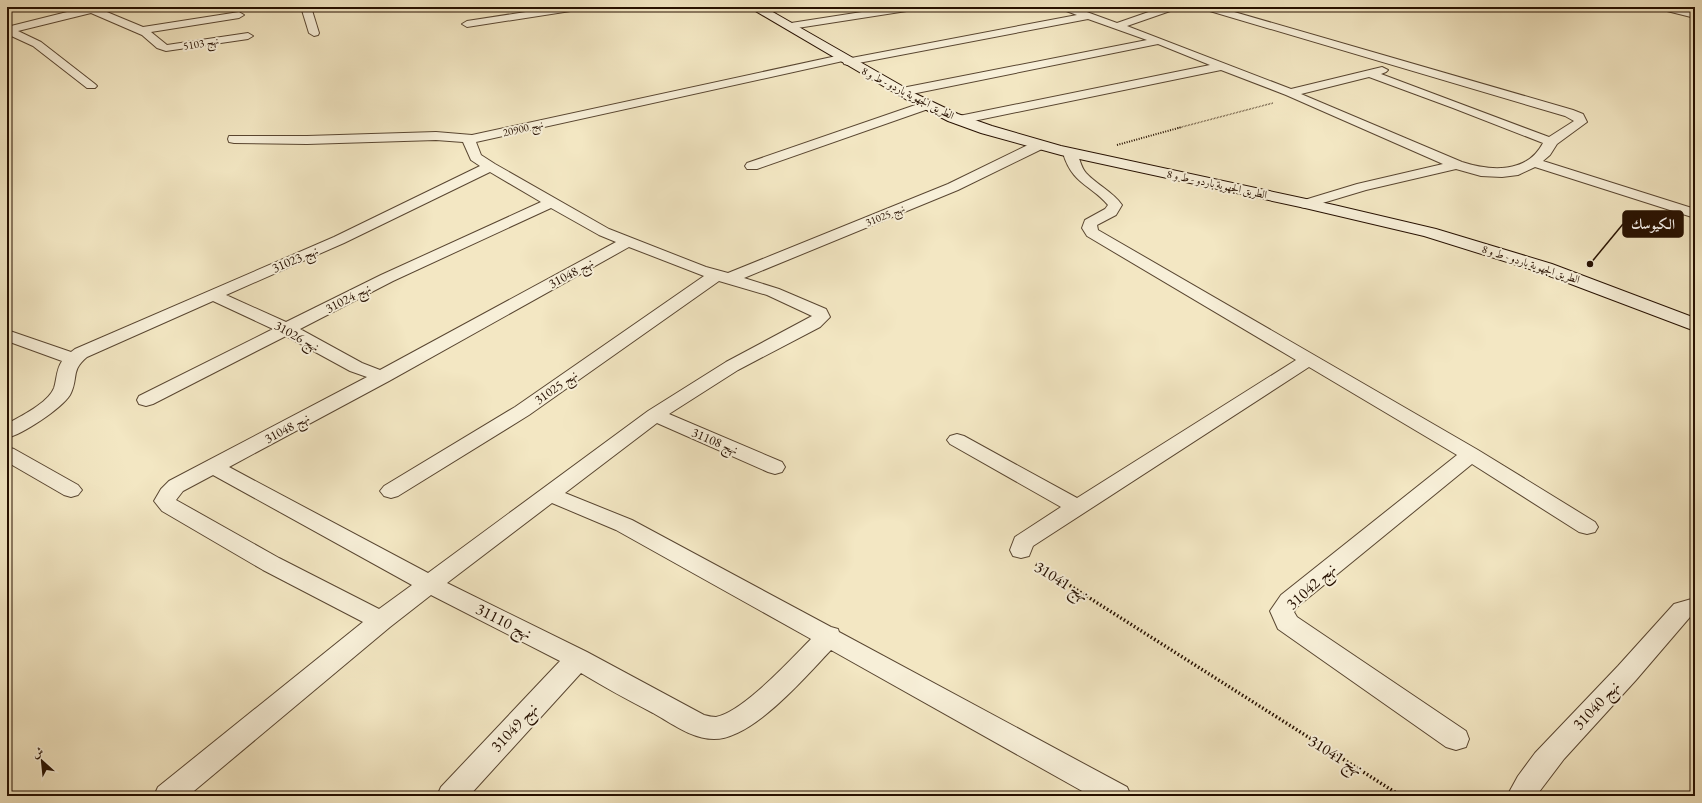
<svg xmlns="http://www.w3.org/2000/svg" width="1702" height="803" font-family="'EB Garamond',Amiri,serif">
  <style>
    .lines { fill: none; stroke-linecap: round; stroke-linejoin: round }
    .minor-casing { stroke: #594631; stroke-width: 2 }
    .secondary-casing { stroke: #261000; stroke-width: 2 }
    .path-far2 { stroke: #261000; stroke-width: 1.5; stroke-dasharray: 0.5 1; stroke-linecap: butt }
    .path-far1 { stroke: #261000; stroke-width: 2; stroke-dasharray: 1 1.5; stroke-linecap: butt }
    .path { stroke: #261000; stroke-width: 3.5; stroke-dasharray: 1.5 2.5; stroke-linecap: butt }
    .minor { fill: #f7efd8; fill-rule: evenodd }
    .secondary { fill: #f7efd8; fill-rule: evenodd }
    .labels { text-anchor: middle; dominant-baseline: central; stroke-width: 4; stroke-linejoin: round; paint-order: stroke }
    .far-street-label { font-size: 11px; fill: #261000; stroke: #f7efd8 }
    .street-label { font-size: 13px; fill: #261000; stroke: #f7efd8 }
    .near-street-label { font-size: 16px; fill: #261000; stroke: #f7efd8 }
    .leader { fill: none; stroke: #261000; stroke-width: 1.5 }
    .callout-dot { fill: #261000; stroke: #f7efd8; stroke-width: 1.5 }
    .callout { fill: #261000; stroke: #261000; stroke-width: 1.5 }
    .callout-label { font-size: 14px; text-anchor: middle; font-weight: bold; fill: #fff }
  </style>
  <rect width="100%" height="100%" fill="#f3e7c3"/>
  <filter id="stains"><feTurbulence type="fractalNoise" baseFrequency=".005" numOctaves="4"/><feColorMatrix values="0 0 0 0 .2 0 0 0 0 .09 0 0 0 0 .02 0 0 0 .5 -.17"/></filter>
  <radialGradient id="worn" r=".72"><stop offset=".6" stop-color="#630" stop-opacity="0"/><stop offset="1" stop-color="#630" stop-opacity=".3"/></radialGradient>
  <g class="lines">
    <g class="minor-casing">
      <g id="minor">
        <path d="M87 7H108L102 10 143 27 239 12 244 15 239 18 151 32 167 45 248 33 253 36 248 39 166 51 157 48 142 35 91 13 18 31 41 42 95 84 97 86 95 88H87L33 46 7 34V27Z"/>
        <path d="M301 7H311L319 33 318 35 314 36 309 33Z"/>
        <path d="M558 7H582L577 10 467 27 462 24 467 21Z"/>
        <path d="M762 7H784C779 12 766 14 759 12L757 10 759 8Z"/>
        <path d="M894 7H918L913 10 791 29 786 26 791 23Z"/>
        <path d="M1059 7H1073L1117 23 1163 7H1178L1176 9 1127 26 1291 89 1382 67 1388 70 1386 72 1381 74 1549 137 1574 121 1565 116 1203 9 1201 7H1217L1573 110 1583 114 1587 122 1557 144 1550 155 1543 161 1695 209V218L1535 167 1518 175 1502 177 1481 176 1456 169 1366 190 1306 208 1301 207 1299 204 1301 201 1357 184 1443 164 1286 95 1221 70 959 124 955 123 953 120 955 117 959 116 1210 65 1158 44 902 96 898 94 896 92 898 90 902 88 1147 40 1088 19 848 65 844 64 843 61 476 142 481 155 495 164 609 229 706 267 728 273 948 184 1034 142H1044L1045 145 1044 148 958 190 744 278 779 289 826 309 830 317 820 327 738 370 669 414 782 462 785 467 782 472 775 474 768 472 657 423 565 493 632 520 831 627 838 629 839 632 1127 787 1131 796H1091L831 650C805 677 753 739 714 739 692 739 671 723 653 713 628 700 604 687 581 673L469 796H437L441 787 560 661 431 595 390 627 188 796H154L158 787 363 622 263 570 162 511 154 501 161 489 169 481 367 377 350 371 286 336 153 404 146 406 139 404 137 400 139 396 273 329 213 301 87 357C70 371 79 378 70 395 61 409 23 434 7 438V424C21 416 48 403 54 388 57 379 56 370 62 361L7 341V330L71 352 75 349 334 237 480 166 471 160 463 142 436 140 307 144 234 143 229 142 228 139 229 136H307L436 132 472 135 841 55 845 56 846 59 1077 15 1061 9ZM1369 77 1453 108 1543 143C1527 174 1490 171 1462 162L1301 94ZM490 172 541 202 381 275 286 322 226 295 344 243ZM551 208 599 235 616 242 380 370 362 363 300 329 393 281ZM629 247 704 276 515 407 384 486 380 491 384 496 391 498 398 496 529 415 719 281 767 295 812 316 726 362 648 411 428 573 229 467 389 381ZM213 475 412 585 379 609 279 558 176 500 183 491ZM552 503 616 530 811 639C791 659 743 712 716 717 712 717 708 716 704 715L587 652 447 583Z"/>
        <path d="M1657 7H1674L1695 12V18L1659 9Z"/>
        <path d="M927 101 931 102 933 105 931 108 757 169H747L745 166 747 163Z"/>
        <path d="M1070 149 1075 150C1080 157 1080 166 1086 173 1097 185 1112 191 1122 205L1116 215 1097 225 1098 230 1478 450 1595 522 1598 527 1595 532 1587 534 1579 532 1472 464 1297 607 1294 612 1297 617 1466 731 1469 739 1466 747 1456 750 1446 747 1278 629 1270 611 1281 595 1457 455 1309 367 1033 546 1029 556 1021 558 1013 556 1010 550 1015 537 1061 507 950 444 947 440 950 436 957 434 964 436 1077 498 1296 360 1087 236 1082 228 1085 220 1105 209 1108 205C1090 184 1072 184 1063 153L1065 150Z"/>
        <path d="M7 447 14 449 78 485 82 490 78 495 71 497 64 495 7 462Z"/>
        <path d="M1695 598V616L1690 617 1636 680 1564 759 1536 796H1507L1518 776 1535 753 1618 666 1674 604Z"/>
      </g>
    </g>
    <g class="secondary-casing">
      <path id="secondary" d="M750 7H764L916 94 958 114 992 126 1061 146 1334 205 1436 229 1552 264 1695 318V331L1539 272 1424 236 1305 208 1061 155 981 133 948 121 907 100 752 9Z"/>
    </g>
    <path class="path-far2" d="M1178 128 1273 103"/>
    <path class="path-far1" d="M1117 145 1182 127"/>
    <path class="path" d="M1036 564 1401 796"/>
    <use href="#minor" class="minor"/>
    <use href="#secondary" class="secondary"/>
  </g>
  <g class="labels">
    <g class="far-street-label">
      <text transform="translate(201 43) rotate(-9)">نهج 5103</text>
      <text transform="translate(908 93) rotate(27)">الطريق الجهوية باردو - ط و 8</text>
      <text transform="translate(523 128) rotate(-13)">نهج 20900</text>
      <text transform="translate(1217 184) rotate(12)">الطريق الجهوية باردو - ط و 8</text>
      <text transform="translate(885 215) rotate(-22)">نهج 31025</text>
      <text transform="translate(1531 264) rotate(18)">الطريق الجهوية باردو - ط و 8</text>
    </g>
    <g class="street-label">
      <text transform="translate(295 259) rotate(-23)">نهج 31023</text>
      <text transform="translate(571 273) rotate(-28)">نهج 31048</text>
      <text transform="translate(348 298) rotate(-27)">نهج 31024</text>
      <text transform="translate(297 336) rotate(29)">نهج 31026</text>
      <text transform="translate(556 387) rotate(-35)">نهج 31025</text>
      <text transform="translate(287 428) rotate(-28)">نهج 31048</text>
      <text transform="translate(715 441) rotate(23)">نهج 31108</text>
    </g>
    <g class="near-street-label">
      <text transform="translate(1062 581) rotate(32)">نهج 31041</text>
      <text transform="translate(1311 586) rotate(-42)">نهج 31042</text>
      <text transform="translate(504 621) rotate(27)">نهج 31110</text>
      <text transform="translate(1596 705) rotate(-47)">نهج 31040</text>
      <text transform="translate(514 727) rotate(-47)">نهج 31049</text>
      <text transform="translate(1336 755) rotate(32)">نهج 31041</text>
    </g>
  </g>
  <path class="leader" d="M1590 264L1623 224"/>
  <circle class="callout-dot" cx="1590" cy="264" r="4"/>
  <rect class="callout" x="1623" y="211" width="60" height="26" rx="4"/>
  <g class="callout-label">
    <text x="1653" y="229">الكيوسك</text>
  </g>
  <rect width="1702" height="803" fill="none" stroke="#f3e7c3" stroke-width="24"/>
  <rect x="8" y="8" width="1686" height="787" fill="none" stroke="#261000" stroke-width="2"/>
  <rect x="12" y="12" width="1678" height="779" fill="none" stroke="#261000"/>
  <g transform="translate(42 761) rotate(333)" stroke="#f7efd8" stroke-width="3" paint-order="stroke">
  <path d="M0-3L7 15L0 10L-7 15Z" fill="#261000"/>
  <text y="-6" font-size="11" font-weight="bold" text-anchor="middle" fill="#261000">ش</text>
  </g>
  <rect width="100%" height="100%" filter="url(#stains)"/>
  <rect width="100%" height="100%" fill="url(#worn)"/>
</svg>
